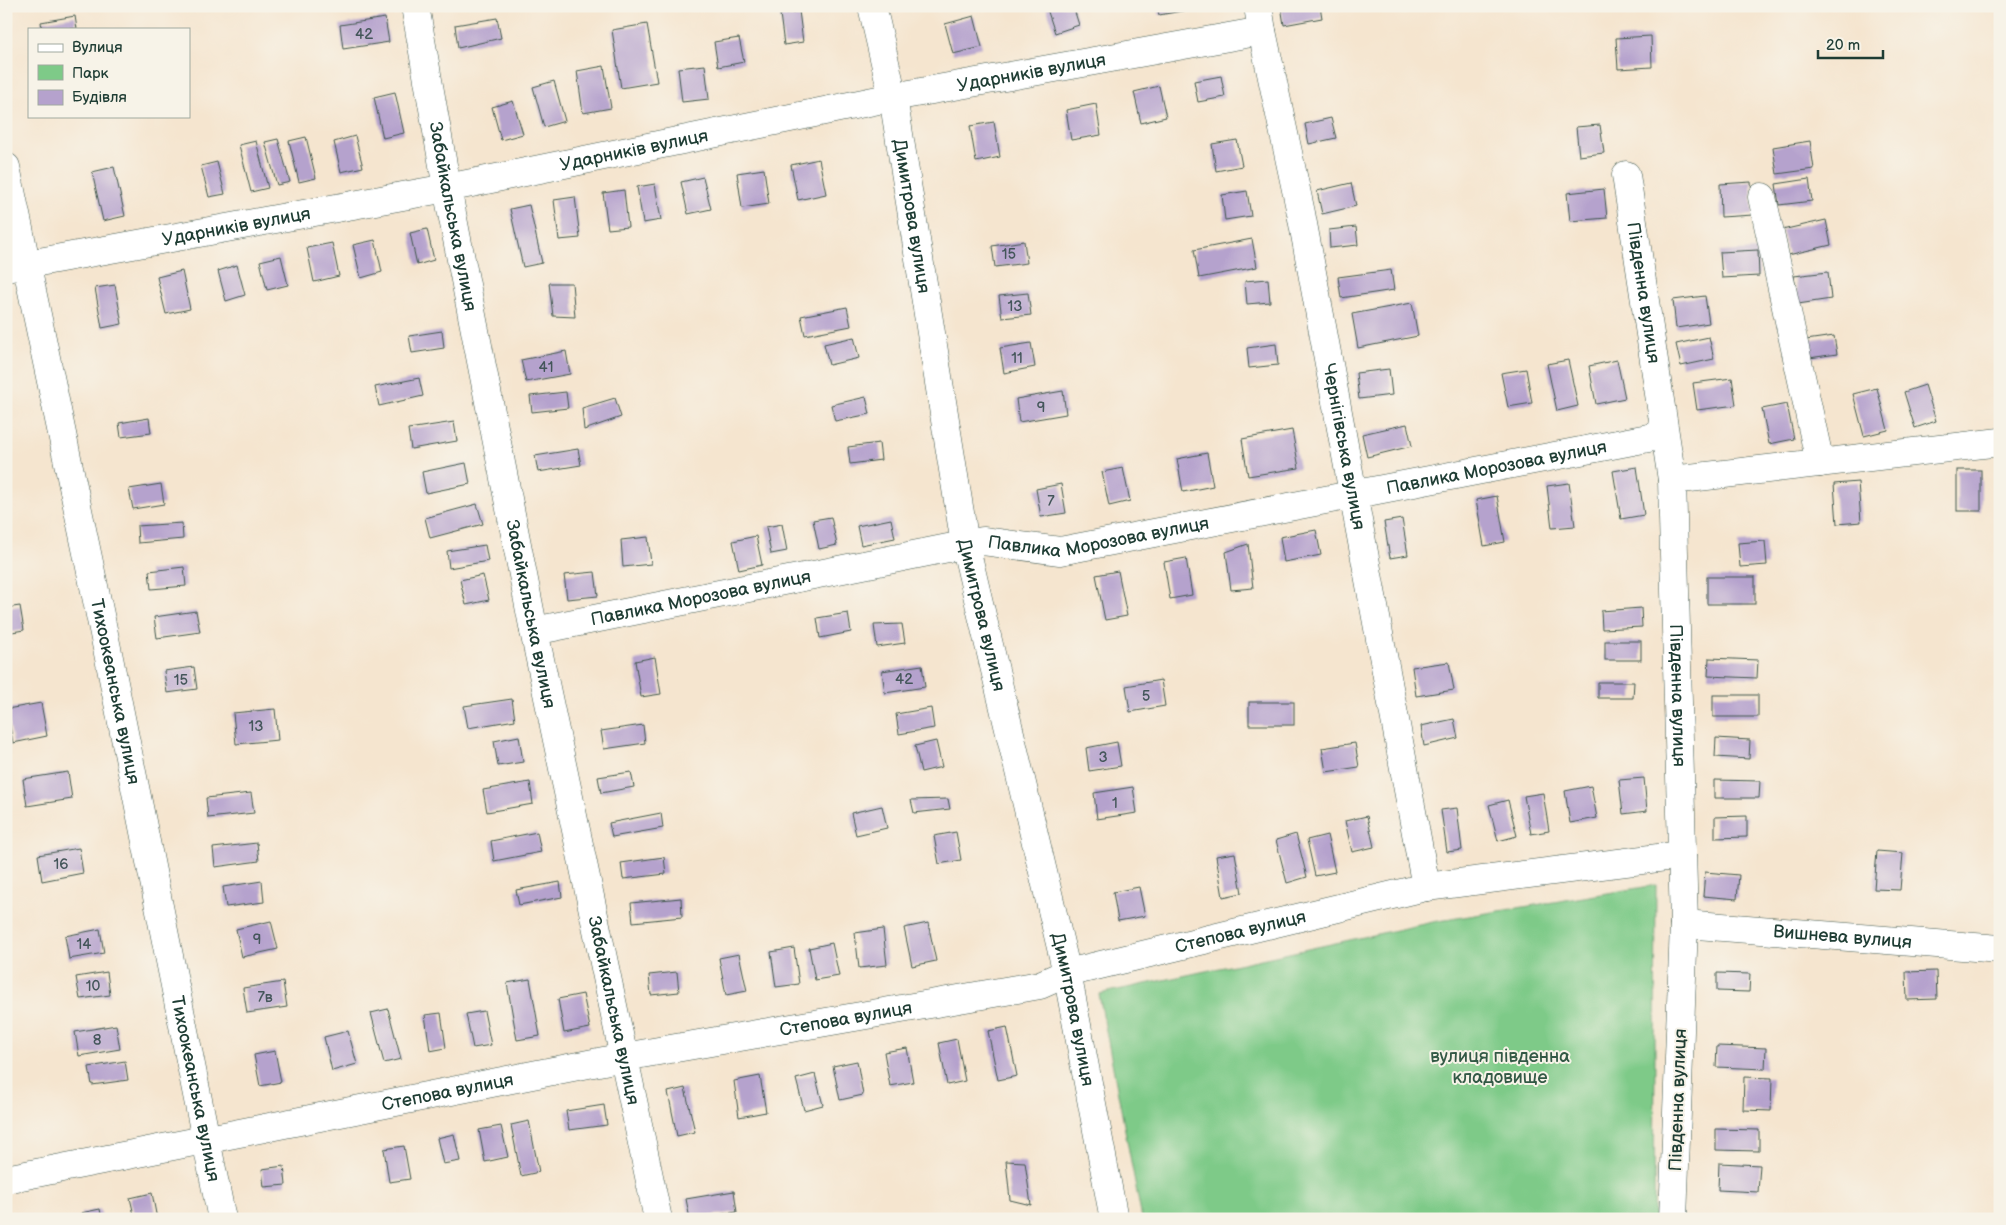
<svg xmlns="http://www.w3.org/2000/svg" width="2006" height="1225" font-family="'Balsamiq Sans',sans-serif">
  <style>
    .green { fill: #7eca88; stroke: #4e845e }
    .building { fill: #b5a2cd }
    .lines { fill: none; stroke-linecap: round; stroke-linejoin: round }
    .minor-casing { stroke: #3f564b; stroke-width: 29 }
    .minor { stroke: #fff; stroke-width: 28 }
    .labels { text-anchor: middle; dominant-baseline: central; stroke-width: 4; stroke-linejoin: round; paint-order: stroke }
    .number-label { font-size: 15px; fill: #44565a }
    .street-label { font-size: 18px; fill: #1f3d34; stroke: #f7f3e8 }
    .park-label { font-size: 18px; fill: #325945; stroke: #f7f3e8 }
  </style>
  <rect width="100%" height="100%" fill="#f7f3e8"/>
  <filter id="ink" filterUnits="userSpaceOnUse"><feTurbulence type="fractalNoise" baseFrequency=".02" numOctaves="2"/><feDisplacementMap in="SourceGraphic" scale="10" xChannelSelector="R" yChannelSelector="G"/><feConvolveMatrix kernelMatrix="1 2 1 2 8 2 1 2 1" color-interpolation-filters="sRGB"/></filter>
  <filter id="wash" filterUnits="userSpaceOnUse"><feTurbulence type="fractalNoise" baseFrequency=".0096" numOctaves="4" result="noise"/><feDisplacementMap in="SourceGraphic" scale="20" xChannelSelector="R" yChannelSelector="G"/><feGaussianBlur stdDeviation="1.12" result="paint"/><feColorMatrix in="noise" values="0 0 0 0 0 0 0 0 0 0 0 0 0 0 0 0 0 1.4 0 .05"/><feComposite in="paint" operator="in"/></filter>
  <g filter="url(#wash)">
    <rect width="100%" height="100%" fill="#f5e5cf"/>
    <path class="green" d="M1656 885 1654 1219H1142L1099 994 1433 922Z"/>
    <g id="blocks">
      <g class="building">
        <path d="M1046 6H1073L1079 25 1055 33Z"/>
        <path d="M1157 6H1204L1205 7 1159 15Z"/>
        <path d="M1281 6H1320L1322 18 1284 25Z"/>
        <path d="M799 11 803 42 784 45 780 14Z"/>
        <path d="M75 16 77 29H42L41 22Z"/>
        <path d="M974 16 982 47 953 54 945 24Z"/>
        <path d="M385 18 389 42 343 49 340 25Z"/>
        <path d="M497 18 501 38 458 48 455 25Z"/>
        <path d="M647 24 657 82 621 88 612 30Z"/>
        <path d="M1651 36 1652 67 1618 69 1616 38Z"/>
        <path d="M739 38 744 62 718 67 714 42Z"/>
        <path d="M705 65 709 99 682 102 678 68Z"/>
        <path d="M604 66 611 108 583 113 577 71Z"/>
        <path d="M1221 76 1225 97 1198 102 1194 81Z"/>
        <path d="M554 81 565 121 544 127 533 87Z"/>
        <path d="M1159 86 1166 117 1141 123 1134 92Z"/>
        <path d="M395 92 404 133 383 138 374 97Z"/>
        <path d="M513 101 523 134 501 140 492 107Z"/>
        <path d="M1096 104 1101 135 1071 140 1066 110Z"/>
        <path d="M1331 118 1336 138 1309 144 1305 124Z"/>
        <path d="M994 122 1000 157 976 162 970 126Z"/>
        <path d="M1600 125 1604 153 1579 156 1576 127Z"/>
        <path d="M355 136 363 167 341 172 334 142Z"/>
        <path d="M306 137 316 178 299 182 289 141Z"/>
        <path d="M278 139 290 182 277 185 265 142Z"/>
        <path d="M1237 140 1242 166 1216 171 1212 144Z"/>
        <path d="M256 141 268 188 251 192 239 145Z"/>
        <path d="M1810 141 1814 169 1777 174 1773 147Z"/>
        <path d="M819 159 826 194 798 200 791 165Z"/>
        <path d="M217 162 225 194 209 197 201 166Z"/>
        <path d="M114 167 125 216 103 221 92 172Z"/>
        <path d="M764 169 769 204 742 208 737 173Z"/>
        <path d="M703 177 711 209 688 214 681 182Z"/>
        <path d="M1809 179 1812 201 1779 205 1776 184Z"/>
        <path d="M1751 182 1753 215 1721 217 1720 184Z"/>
        <path d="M1351 183 1356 206 1322 214 1317 191Z"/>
        <path d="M655 184 661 220 643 223 637 187Z"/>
        <path d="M1604 189 1607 218 1570 221 1567 193Z"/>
        <path d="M624 190 628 227 608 229 603 193Z"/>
        <path d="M1247 191 1251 216 1225 220 1222 195Z"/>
        <path d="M575 197 580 238 559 240 554 200Z"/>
        <path d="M529 205 542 263 523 267 510 209Z"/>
        <path d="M1826 220 1831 245 1788 255 1782 230Z"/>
        <path d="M1356 227 1358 245 1330 248 1329 230Z"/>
        <path d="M427 229 434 260 417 265 410 233Z"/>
        <path d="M1252 239 1257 267 1199 278 1194 250Z"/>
        <path d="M375 240 382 272 361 278 353 245Z"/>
        <path d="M1024 241 1027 263 995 267 992 246Z"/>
        <path d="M332 243 339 276 314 282 307 248Z"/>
        <path d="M1758 250 1759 276 1722 278 1720 252Z"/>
        <path d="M281 256 288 285 267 290 260 261Z"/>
        <path d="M237 265 245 295 226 301 218 271Z"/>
        <path d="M1391 270 1394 290 1341 298 1338 277Z"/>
        <path d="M182 271 190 309 166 314 157 277Z"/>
        <path d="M1828 272 1831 299 1798 304 1794 276Z"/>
        <path d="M1268 279 1270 302 1247 304 1245 281Z"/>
        <path d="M549 283H572L575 317 553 316Z"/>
        <path d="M115 285 122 324 102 328 95 288Z"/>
        <path d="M1028 293 1031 315 1002 318 999 296Z"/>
        <path d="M1705 296 1709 323 1676 328 1673 300Z"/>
        <path d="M1412 303 1418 336 1358 348 1352 314Z"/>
        <path d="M847 307 851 326 805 335 801 316Z"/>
        <path d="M442 331 444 348 412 353 409 336Z"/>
        <path d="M1834 336 1837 354 1809 358 1806 340Z"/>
        <path d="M854 337 859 358 829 365 824 344Z"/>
        <path d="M1709 337 1714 359 1681 366 1676 344Z"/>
        <path d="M1031 343 1035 367 1004 373 1000 348Z"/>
        <path d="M1276 344 1278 365 1249 368 1247 348Z"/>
        <path d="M566 351 570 374 526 382 521 360Z"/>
        <path d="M1568 360 1578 406 1557 411 1547 364Z"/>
        <path d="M1617 360 1625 398 1596 404 1589 366Z"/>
        <path d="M1389 369 1392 395 1359 399 1356 373Z"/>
        <path d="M1526 369 1532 403 1508 407 1501 373Z"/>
        <path d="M419 378 423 396 379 406 375 387Z"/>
        <path d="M1732 378 1736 405 1697 410 1693 383Z"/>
        <path d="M1925 385 1936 421 1915 428 1904 392Z"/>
        <path d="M1877 388 1888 430 1864 436 1853 394Z"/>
        <path d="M1063 391 1066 414 1019 422 1016 399Z"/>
        <path d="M566 392 568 408 532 412 530 396Z"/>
        <path d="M866 397 870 414 835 421 831 405Z"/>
        <path d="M615 398 621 417 584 430 582 408Z"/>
        <path d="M1787 404 1794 439 1769 444 1762 409Z"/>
        <path d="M149 418 151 433 121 437 119 423Z"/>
        <path d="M454 422 457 441 411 449 408 429Z"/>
        <path d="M1407 424 1412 446 1367 457 1362 434Z"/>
        <path d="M1292 430 1299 468 1248 476 1242 439Z"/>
        <path d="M879 443 881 460 850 464 848 447Z"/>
        <path d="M578 449 581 465 538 472 535 456Z"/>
        <path d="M1207 453 1213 486 1183 492 1177 459Z"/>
        <path d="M466 463 470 484 426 493 422 472Z"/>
        <path d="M1637 467 1644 515 1621 519 1613 471Z"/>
        <path d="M1123 468 1130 501 1109 506 1102 472Z"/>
        <rect x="1957" y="470" width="24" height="41"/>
        <path d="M1858 482 1861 522 1837 524 1834 484Z"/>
        <path d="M1569 483 1575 526 1552 528 1547 486Z"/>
        <path d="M161 484 164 504 133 509 129 489Z"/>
        <path d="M1061 484 1066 513 1041 517 1036 489Z"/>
        <path d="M1497 496 1505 542 1484 546 1476 500Z"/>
        <path d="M477 504 483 524 430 538 425 518Z"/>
        <path d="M831 517 837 545 819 549 813 520Z"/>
        <path d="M891 519 895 538 861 545 857 526Z"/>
        <path d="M1402 519 1408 555 1390 558 1384 522Z"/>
        <path d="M182 523 183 539 138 543 137 526Z"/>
        <path d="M782 524 787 551 771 554 766 527Z"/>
        <path d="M1316 530 1321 555 1284 562 1280 537Z"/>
        <path d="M756 536 762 565 739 570 733 541Z"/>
        <path d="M648 537 651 564 623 567 621 540Z"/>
        <path d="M1765 541 1767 565 1740 567 1738 543Z"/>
        <path d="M1248 544 1253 588 1231 590 1226 552Z"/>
        <path d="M485 545 488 561 449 568 447 551Z"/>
        <path d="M1186 558 1192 595 1170 599 1164 562Z"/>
        <path d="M184 567 186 586 151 589 149 571Z"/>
        <path d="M1118 571 1127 616 1105 620 1096 575Z"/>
        <path d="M595 572 598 596 567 599 564 575Z"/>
        <path d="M483 575 489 600 466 605 460 580Z"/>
        <rect x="1707" y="577" width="48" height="27"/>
        <path d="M20 606 24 630 6 633V608Z"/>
        <path d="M1641 608 1642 627 1602 629 1601 611Z"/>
        <path d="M196 611 200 632 157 638 154 617Z"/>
        <path d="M848 613 851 632 820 638 817 618Z"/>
        <path d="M902 624 905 643 877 647 874 625Z"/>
        <rect x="1605" y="641" width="36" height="19"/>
        <path d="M655 657 661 694 641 697 635 661Z"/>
        <path d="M1709 658 1758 660 1757 678 1708 676Z"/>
        <path d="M1449 662 1454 690 1416 696 1412 667Z"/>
        <path d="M922 665 925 687 885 693 882 671Z"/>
        <path d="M194 667 197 689 167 693 164 671Z"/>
        <path d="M1161 680 1165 706 1130 712 1126 686Z"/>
        <path d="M1598 682H1634L1633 698H1598Z"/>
        <rect x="1713" y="695" width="45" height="22"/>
        <path d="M512 699 515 720 468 728 464 706Z"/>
        <rect x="1249" y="702" width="45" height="23"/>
        <path d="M41 703 47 736 13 743 7 709Z"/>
        <path d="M931 708 934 728 899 734 896 714Z"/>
        <path d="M275 709 278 740 236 744 233 713Z"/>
        <path d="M1454 719 1458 738 1424 746 1421 726Z"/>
        <path d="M643 725 645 743 604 749 601 731Z"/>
        <path d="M519 736 523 762 498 766 494 741Z"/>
        <path d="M1716 738 1750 740 1749 759 1715 757Z"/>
        <path d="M936 741 942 767 921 772 915 746Z"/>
        <path d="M1117 742 1121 766 1089 771 1086 748Z"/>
        <path d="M1355 743 1359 767 1326 772 1322 748Z"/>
        <path d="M68 772 72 799 27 806 23 779Z"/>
        <path d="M631 772 634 787 601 793 598 777Z"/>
        <path d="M1644 778 1647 811 1623 814 1619 780Z"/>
        <path d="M1714 780 1760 781 1759 798H1714Z"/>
        <path d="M530 782 533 804 487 812 483 790Z"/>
        <path d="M1591 786 1597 818 1570 823 1565 791Z"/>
        <path d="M1133 787 1137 813 1097 819 1094 793Z"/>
        <path d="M251 793 254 813 208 818 206 798Z"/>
        <path d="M1543 793 1549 831 1531 834 1524 796Z"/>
        <path d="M948 799 950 809 914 813 911 800Z"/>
        <path d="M1508 800 1517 836 1498 841 1489 805Z"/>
        <path d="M882 806 887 828 856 835 851 813Z"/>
        <path d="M1457 808 1462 850 1447 852 1441 810Z"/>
        <path d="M661 813 663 828 612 837 609 823Z"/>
        <path d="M1367 816 1374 847 1352 852 1345 821Z"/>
        <path d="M1747 816V837L1715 838V817Z"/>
        <path d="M537 832 541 852 494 861 491 841Z"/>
        <path d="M956 832 961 860 939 864 934 836Z"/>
        <path d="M1296 834 1307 877 1287 883 1276 840Z"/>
        <path d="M1327 835 1335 872 1315 876 1307 840Z"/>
        <path d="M257 843 259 861 215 867 213 848Z"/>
        <path d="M79 848 83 873 42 881 38 855Z"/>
        <path d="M1877 851 1903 853 1900 890 1874 889Z"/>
        <path d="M1235 853 1242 893 1223 897 1216 856Z"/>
        <path d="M664 857 666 874 623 879 621 863Z"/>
        <path d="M1705 872 1739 875 1737 899 1703 896Z"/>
        <path d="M262 881 264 902 226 907 223 887Z"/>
        <path d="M560 882 562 897 519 905 516 890Z"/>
        <path d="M1139 887 1145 916 1118 921 1113 892Z"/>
        <path d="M681 898 682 917 633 922 631 903Z"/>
        <path d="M271 921 278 949 242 957 236 929Z"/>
        <path d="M928 923 936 961 912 966 904 928Z"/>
        <path d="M100 929 104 953 69 959 65 936Z"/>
        <path d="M883 929 887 965 859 968 855 933Z"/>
        <path d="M832 943 839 976 815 980 809 948Z"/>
        <path d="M794 948 799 984 776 987 771 952Z"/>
        <path d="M739 954 747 991 726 995 719 958Z"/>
        <path d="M1936 971 1937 999 1907 1000 1906 972Z"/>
        <path d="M107 972 110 995 80 999 76 977Z"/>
        <path d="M677 972 679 992 651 995 649 975Z"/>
        <path d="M1717 973 1750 974 1749 992 1717 991Z"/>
        <path d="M530 979 540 1036 517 1040 507 983Z"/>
        <path d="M283 982 287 1007 247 1013 243 988Z"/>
        <path d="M583 994 590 1028 564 1033 558 999Z"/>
        <path d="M388 1009 401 1059 384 1063 371 1013Z"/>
        <path d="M484 1011 491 1045 473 1048 466 1014Z"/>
        <path d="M441 1013 446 1048 430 1051 425 1015Z"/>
        <path d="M116 1025 120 1049 79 1056 75 1032Z"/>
        <path d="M1007 1027 1017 1076 998 1080 988 1031Z"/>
        <path d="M348 1031 357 1064 332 1071 324 1037Z"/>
        <path d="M957 1039 965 1081 947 1085 939 1043Z"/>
        <path d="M1717 1046 1766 1048 1765 1069 1716 1067Z"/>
        <path d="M907 1048 913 1082 890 1086 884 1052Z"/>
        <path d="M275 1051 281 1082 260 1086 254 1055Z"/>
        <path d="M125 1061 128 1080 92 1085 89 1067Z"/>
        <path d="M857 1061 863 1095 840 1100 833 1066Z"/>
        <path d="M815 1074 823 1105 804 1110 796 1079Z"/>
        <path d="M760 1076 766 1112 739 1117 734 1081Z"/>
        <path d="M1744 1077 1772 1078 1771 1111 1743 1110Z"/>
        <path d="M685 1088 695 1132 677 1136 668 1092Z"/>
        <path d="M604 1105 607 1125 569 1130 566 1111Z"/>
        <path d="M529 1121 539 1172 521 1176 511 1125Z"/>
        <path d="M501 1126 508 1157 485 1162 479 1130Z"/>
        <path d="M1716 1129 1759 1130V1151L1716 1150Z"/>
        <path d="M454 1134 460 1161 443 1164 437 1138Z"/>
        <path d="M404 1146 410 1179 389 1182 384 1149Z"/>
        <path d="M1006 1161 1025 1162 1031 1205 1010 1200Z"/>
        <path d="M1719 1163 1760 1165 1758 1192 1718 1190Z"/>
        <path d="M284 1166 286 1185 264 1187 262 1169Z"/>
        <path d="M734 1191 737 1212 690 1219 686 1199Z"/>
        <path d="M152 1193 157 1219H135L130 1198Z"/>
        <path d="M100 1209 102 1219H83L81 1213Z"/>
        <rect x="1716" y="1216" width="23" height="3"/>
      </g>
    </g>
  </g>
  <g filter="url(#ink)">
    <use href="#blocks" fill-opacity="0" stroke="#3f564b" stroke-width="1"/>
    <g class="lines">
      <g class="minor-casing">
        <g id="minor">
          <path id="s1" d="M415 6 447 188 534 631 658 1219"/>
          <path id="s2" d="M872 6 893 97 965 544 1067 973 1114 1219"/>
          <path id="s3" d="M1258 6 1262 31 1301 213 1426 887"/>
          <path id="s4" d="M6 167 108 653 222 1219"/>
          <path id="s5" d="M1626 175 1672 480 1684 924 1673 1219"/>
          <path d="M1762 197 1820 463"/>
          <path id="s6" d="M6 268 447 188 893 97 1262 31"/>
          <path d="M1672 480 2000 442"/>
          <path id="s7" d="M534 631 983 541 1060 551 1664 435"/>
          <path id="s8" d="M1684 924 2000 949"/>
          <path id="s9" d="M6 1179 624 1057 1040 985 1067 973 1426 887 1682 855"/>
        </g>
      </g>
      <use href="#minor" class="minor"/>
    </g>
  </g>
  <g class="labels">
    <g class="number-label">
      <text x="364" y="34">42</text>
      <text x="1009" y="254">15</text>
      <text x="1015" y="306">13</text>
      <text x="1017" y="358">11</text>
      <text x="546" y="367">41</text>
      <text x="1041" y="407">9</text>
      <text x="1051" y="501">7</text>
      <text x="904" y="679">42</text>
      <text x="181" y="680">15</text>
      <text x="1146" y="696">5</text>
      <text x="256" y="726">13</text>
      <text x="1103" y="757">3</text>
      <text x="1115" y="803">1</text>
      <text x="61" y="864">16</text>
      <text x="257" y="939">9</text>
      <text x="84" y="944">14</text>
      <text x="93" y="986">10</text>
      <text x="265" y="997">7в</text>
      <text x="97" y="1040">8</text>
    </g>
    <g class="street-label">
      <text stroke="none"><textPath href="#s6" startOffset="1044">Ударників вулиця</textPath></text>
      <text stroke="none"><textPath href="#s6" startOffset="639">Ударників вулиця</textPath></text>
      <text stroke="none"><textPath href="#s1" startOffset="214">Забайкальська вулиця</textPath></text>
      <text stroke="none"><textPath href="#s2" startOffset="214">Димитрова вулиця</textPath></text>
      <text stroke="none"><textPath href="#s6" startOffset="234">Ударників вулиця</textPath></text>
      <text stroke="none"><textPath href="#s5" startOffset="119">Південна вулиця</textPath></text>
      <text stroke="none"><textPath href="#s3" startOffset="449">Чернігівська вулиця</textPath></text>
      <text stroke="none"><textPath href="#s7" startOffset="980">Павлика Морозова вулиця</textPath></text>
      <text stroke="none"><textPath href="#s7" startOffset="575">Павлика Морозова вулиця</textPath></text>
      <text stroke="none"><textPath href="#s7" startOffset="170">Павлика Морозова вулиця</textPath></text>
      <text stroke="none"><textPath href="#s1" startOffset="619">Забайкальська вулиця</textPath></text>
      <text stroke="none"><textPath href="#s2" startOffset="619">Димитрова вулиця</textPath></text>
      <text stroke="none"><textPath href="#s4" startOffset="536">Тихоокеанська вулиця</textPath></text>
      <text stroke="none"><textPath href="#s5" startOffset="524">Південна вулиця</textPath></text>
      <text stroke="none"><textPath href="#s9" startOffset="1260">Степова вулиця</textPath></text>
      <text stroke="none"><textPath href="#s8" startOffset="159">Вишнева вулиця</textPath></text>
      <text stroke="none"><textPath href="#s2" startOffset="1024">Димитрова вулиця</textPath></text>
      <text stroke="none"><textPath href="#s1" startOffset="1024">Забайкальська вулиця</textPath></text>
      <text stroke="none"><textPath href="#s9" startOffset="855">Степова вулиця</textPath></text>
      <text stroke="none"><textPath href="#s4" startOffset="941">Тихоокеанська вулиця</textPath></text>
      <text stroke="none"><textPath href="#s9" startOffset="450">Степова вулиця</textPath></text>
      <text transform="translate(1678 1100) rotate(-88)">Південна вулиця</text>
    </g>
    <g class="park-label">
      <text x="1500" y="1056">вулиця південна<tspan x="1500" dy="21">кладовище</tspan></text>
    </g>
  </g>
  <rect width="2006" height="1225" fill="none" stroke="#f7f3e8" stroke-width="25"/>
  <rect x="28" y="28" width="162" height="90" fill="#f7f3e8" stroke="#a1aaa0"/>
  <rect x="38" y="44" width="25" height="8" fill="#ffffff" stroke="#a1aaa0"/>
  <text x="72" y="52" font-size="15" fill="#1f3d34">Вулиця</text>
  <rect x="38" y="65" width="25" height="15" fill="#7eca88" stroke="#a1aaa0"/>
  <text x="72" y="78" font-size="15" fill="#1f3d34">Парк</text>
  <rect x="38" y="90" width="25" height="15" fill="#b5a2cd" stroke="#a1aaa0"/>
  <text x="72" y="102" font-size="15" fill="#1f3d34">Будівля</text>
  <path d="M1818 50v8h65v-8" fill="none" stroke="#1f3d34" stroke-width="2.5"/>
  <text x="1826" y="50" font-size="15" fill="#1f3d34" stroke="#f7f3e8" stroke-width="4" paint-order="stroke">20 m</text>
</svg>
